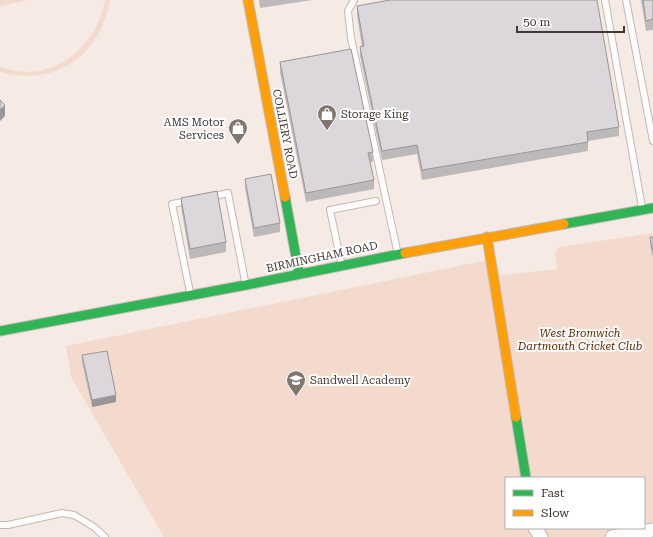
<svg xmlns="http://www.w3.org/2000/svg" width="653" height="537" font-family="'Roboto Serif',serif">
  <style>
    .green { fill: #f4dacd }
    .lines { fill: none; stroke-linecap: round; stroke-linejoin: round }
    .lane-casing { stroke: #c3b9b4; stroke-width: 8 }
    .street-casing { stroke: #c3b9b4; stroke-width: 15 }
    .fast-casing { stroke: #c3b9b4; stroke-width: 11 }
    .slow-casing { stroke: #c3b9b4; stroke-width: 11 }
    .lane { stroke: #fefcfb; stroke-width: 6 }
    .street { stroke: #fefcfb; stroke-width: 13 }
    .fast { stroke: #30b455; stroke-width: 9 }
    .slow { stroke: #ff9f0a; stroke-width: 9 }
    .wall { fill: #bdb9bb }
    .shaded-wall { fill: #9a9699 }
    .building { fill: #dcd7da; stroke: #9a9699 }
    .labels { text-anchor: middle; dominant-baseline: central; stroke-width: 4; stroke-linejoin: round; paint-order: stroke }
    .poi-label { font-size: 11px; fill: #423732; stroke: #fff; text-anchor: start }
    .street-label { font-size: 11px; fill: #423732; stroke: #fff }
    .park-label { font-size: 11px; font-style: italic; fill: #632800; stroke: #fff }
  </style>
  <rect width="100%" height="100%" fill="#f6eae4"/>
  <g class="green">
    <path d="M0 0H29L0 6Z"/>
    <path d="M105 0H110C100 56 56 87 0 72V67C9 69 18 72 27 72 67 72 99 37 105 0Z"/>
    <path d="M653 233V537H164L71 377 66 346 488 260 521 478H506V528H644V478H530L496 276 557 269 555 253 559 247Z"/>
  </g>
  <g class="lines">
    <g class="lane-casing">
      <g id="lane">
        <path d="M354 0 348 11 351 38 397 250"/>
        <path d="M605 0 642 207"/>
        <path d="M626 0 653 141"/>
        <path d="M211 197 228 193 245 281"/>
        <path d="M188 201 172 204 190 292"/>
        <path d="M341 262 330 210 376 201"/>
        <path d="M0 525H8L62 513 74 515 94 527 105 537"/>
      </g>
    </g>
    <g class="street-casing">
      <g id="street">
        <path d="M535 528 541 537"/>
        <path d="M612 537 653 530"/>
      </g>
    </g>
    <g class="fast-casing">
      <g id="fast">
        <path d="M285 197 299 273"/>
        <path d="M564 224 653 208"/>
        <path d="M0 331 246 285 405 253"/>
        <path d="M516 417 526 478"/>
      </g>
    </g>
    <g class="slow-casing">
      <g id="slow">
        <path d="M248 0 285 197"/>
        <path d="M487 237 516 417"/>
        <path d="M405 253 564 224"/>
      </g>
    </g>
    <use href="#lane" class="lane"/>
    <use href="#street" class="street"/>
    <use href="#fast" class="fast"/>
    <use href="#slow" class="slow"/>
  </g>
  <g class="wall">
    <path d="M259 0H312L260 8Z"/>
    <path d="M641 0H653V30L646 31Z"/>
    <path d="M357 6 619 127V136L588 141V151L422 180 417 154 382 160 360 56V47H362L357 15Z"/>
    <path d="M280 62 373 152V162H370L374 180V189L306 202 280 72Z"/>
    <path d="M245 179 280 223V232L254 237 245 188Z"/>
    <path d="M181 198 226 242V252L190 259 181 207Z"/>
    <path d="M650 237H653V255L652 256 650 244Z"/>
    <path d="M82 355 116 402 92 407 82 362Z"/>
  </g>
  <g class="shaded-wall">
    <path d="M5 105V116L0 121V110Z"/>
    <path d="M116 395V402L92 407V400Z"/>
  </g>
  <g class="building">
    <path d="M390 0H597L619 127 587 132 588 142 422 170 417 145 382 151 360 47 364 46 357 6Z"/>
    <path d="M643 0H653V19L646 21Z"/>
    <path d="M351 49 373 152 368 153 374 180 306 193 280 62Z"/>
    <path d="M0 100 5 105 0 110Z"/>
    <path d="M271 174 280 223 254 228 245 179Z"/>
    <path d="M217 191 226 242 190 249 181 198Z"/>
    <path d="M650 237H653V249H652Z"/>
    <path d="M107 351 116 395 92 400 82 355Z"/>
  </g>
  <defs>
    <g id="shop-pin" transform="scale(1)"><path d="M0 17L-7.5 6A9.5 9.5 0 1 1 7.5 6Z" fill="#817670" stroke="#fff"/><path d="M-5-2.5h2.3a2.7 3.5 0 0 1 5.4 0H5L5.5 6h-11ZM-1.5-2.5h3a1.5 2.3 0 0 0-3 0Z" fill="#fff"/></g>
    <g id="school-pin" transform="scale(1)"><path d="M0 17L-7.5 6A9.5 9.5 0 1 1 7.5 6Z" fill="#817670" stroke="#fff"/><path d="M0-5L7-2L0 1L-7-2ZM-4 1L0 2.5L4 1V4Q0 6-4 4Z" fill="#fff"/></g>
  </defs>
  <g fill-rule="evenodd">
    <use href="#shop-pin" x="327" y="114"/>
    <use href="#shop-pin" x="238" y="128"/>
    <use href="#school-pin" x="296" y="380"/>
  </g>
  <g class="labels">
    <g class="poi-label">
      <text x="341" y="114">Storage King</text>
      <text x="224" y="122" text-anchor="end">AMS Motor<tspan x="224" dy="13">Services</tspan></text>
      <text x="310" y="380">Sandwell Academy</text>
    </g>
    <g class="street-label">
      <text transform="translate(285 134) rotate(79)">COLLIERY ROAD</text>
      <text transform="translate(322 257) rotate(-12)">BIRMINGHAM ROAD</text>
    </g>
    <g class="park-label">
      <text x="580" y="333">West Bromwich<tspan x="580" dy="13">Dartmouth Cricket Club</tspan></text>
    </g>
  </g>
  <rect x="505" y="477" width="140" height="52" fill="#ffffff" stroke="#b3afad"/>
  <rect x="513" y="490" width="20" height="6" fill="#30b455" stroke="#b3afad"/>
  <text x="541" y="497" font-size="12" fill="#423732">Fast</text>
  <rect x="513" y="510" width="20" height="6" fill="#ff9f0a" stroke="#b3afad"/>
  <text x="541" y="517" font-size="12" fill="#423732">Slow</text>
  <path d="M517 26v6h107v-6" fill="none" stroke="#423732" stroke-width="2"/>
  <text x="523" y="26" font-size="12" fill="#423732" stroke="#ffffff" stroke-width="3" paint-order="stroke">50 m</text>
</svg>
